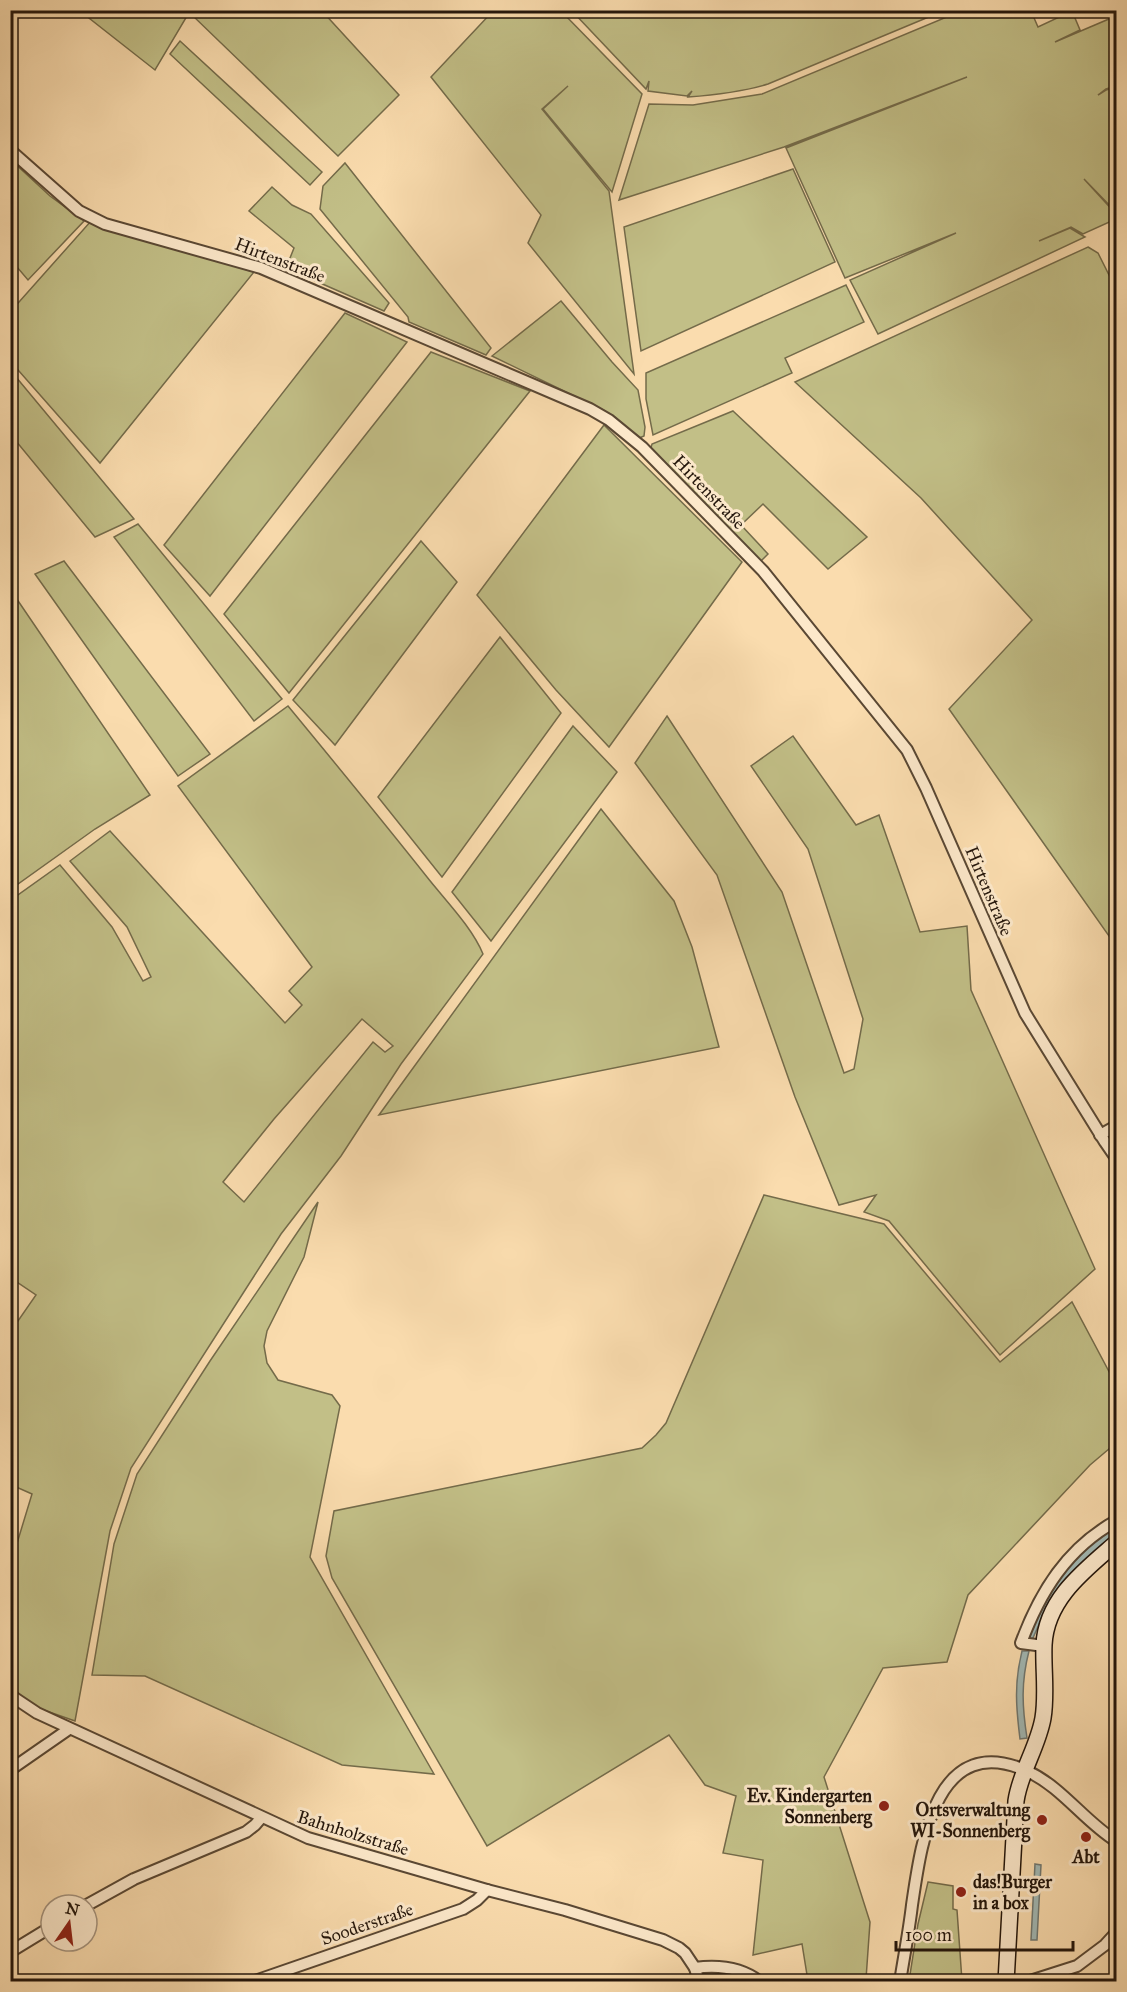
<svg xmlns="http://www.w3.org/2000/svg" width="1127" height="1992" font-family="'IM FELL Great Primer',serif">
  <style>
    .green { fill: #c2bf87; stroke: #746b4a; stroke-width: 1.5; fill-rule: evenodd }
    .water { fill: #a2b9b5; stroke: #707871; stroke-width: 1.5 }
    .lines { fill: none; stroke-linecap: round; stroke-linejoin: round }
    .minor-casing { stroke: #5a4834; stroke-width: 14 }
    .secondary-casing { stroke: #25170c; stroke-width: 18 }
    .minor { stroke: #fce8ca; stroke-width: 10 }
    .secondary { stroke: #fce8ca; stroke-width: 15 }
    .poi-dot { fill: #8f2418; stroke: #fce8ca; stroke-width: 2 }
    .labels { text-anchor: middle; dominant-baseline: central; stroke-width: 6; stroke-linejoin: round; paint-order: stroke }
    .street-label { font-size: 18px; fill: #25170c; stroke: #fce8ca }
    .poi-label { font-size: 18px; font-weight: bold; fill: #25170c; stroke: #fce8ca; text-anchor: end }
  </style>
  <rect width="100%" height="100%" fill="#fadcae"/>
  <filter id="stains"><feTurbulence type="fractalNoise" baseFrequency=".00333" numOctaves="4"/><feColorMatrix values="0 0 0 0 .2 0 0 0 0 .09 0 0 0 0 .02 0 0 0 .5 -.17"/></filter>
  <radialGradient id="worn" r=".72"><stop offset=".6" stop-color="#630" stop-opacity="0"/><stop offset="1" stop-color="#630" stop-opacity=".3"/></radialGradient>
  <g class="green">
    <path d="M197 10 322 11 399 95 338 156 193 16Z"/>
    <path d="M80 11H190L155 70Z"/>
    <path d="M493 11H561L642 94 612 192 543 109 568 86 542 109 609 191 634 374 528 243 541 215 431 77Z"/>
    <path d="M572 11H943L768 84C742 92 715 95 688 97L692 91 687 96 648 91 649 81 646 89Z"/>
    <path d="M961 11H1031L1038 27 1072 11 1080 30 1055 42 1116 16V86L1106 89 1098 95 1106 90 1116 87V212L1084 179 1116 214V219L1083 234 1071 227 1039 241 1070 228 1085 237 878 334 850 280 956 233 845 278 786 148 967 77 784 147 619 200 649 104 693 105 762 94Z"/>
    <path d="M180 41 322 172 310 185 170 54Z"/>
    <path d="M11 160 50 196 84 221 28 280 11 260Z"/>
    <path d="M345 163 491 348 486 355 409 322 408 317 320 209 323 186Z"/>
    <path d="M793 169 835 262 641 351 624 227Z"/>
    <path d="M272 187 292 205 311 214 389 303 384 311 286 268 294 248 249 211Z"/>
    <path d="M91 221 254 272 100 463 11 362V311Z"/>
    <path d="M1088 247 1098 253 1116 289V946L949 709 1032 620 921 498 795 382Z"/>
    <path d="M846 285 864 322 785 358 792 373 653 435 646 399V373Z"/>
    <path d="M561 301 612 362 638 390 645 427 644 436 637 439 605 411 492 356Z"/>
    <path d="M345 313 407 342 210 596 164 545Z"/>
    <path d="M431 352 530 391 289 693 224 614Z"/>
    <path d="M10 371H11L134 519 95 537 11 435Z"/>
    <path d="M733 411 867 537 828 569 763 504 741 525 768 554 758 564 650 451 652 444Z"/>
    <path d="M604 425 742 562 609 747 556 690 477 595Z"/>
    <path d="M138 524 282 699 254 721 114 537Z"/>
    <path d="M421 541 457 582 335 745 293 700Z"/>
    <path d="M64 561 210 754 178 776 35 574Z"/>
    <path d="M10 589 150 795 95 829 11 889Z"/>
    <path d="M500 637 561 713 442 877 378 797Z"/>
    <path d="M288 706C335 763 381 819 427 877 445 900 472 927 483 954L401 1064 341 1156 281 1234 131 1468 110 1531 75 1721 32 1706 11 1686V1563L32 1494 14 1486 11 1494V1331L36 1295 11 1278V900L60 865 112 927 143 981 151 977 127 927 70 861 110 831 285 1023 302 1005 289 991 312 967 178 786ZM362 1019 393 1046 385 1052 373 1042 244 1202 223 1182 274 1119Z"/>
    <path d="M667 716 782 892 844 1073 854 1069 863 1019 808 849 751 766 793 736 856 825 879 815 920 932 967 926 971 990 1095 1269 1000 1355 889 1221 864 1212 876 1195 839 1205 795 1097 717 875 635 763Z"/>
    <path d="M573 726 617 772 491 941 452 892Z"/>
    <path d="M601 809 674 901 692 947 719 1047 379 1115Z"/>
    <path d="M764 1195 884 1224 1000 1362 1072 1302 1113 1379H1116V1443L1090 1465 968 1595 947 1662 883 1668 824 1777 870 1922 866 1979 864 1981H808L802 1944 753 1955 763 1860 723 1853 736 1796 705 1785 669 1735 487 1846 332 1578 326 1556 334 1511 642 1448 656 1435 666 1423Z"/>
    <path d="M318 1202 304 1257 267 1331 264 1346 267 1363 278 1380 332 1395 340 1406 310 1557 434 1774 342 1765 145 1676 92 1675 114 1544 137 1474 210 1361Z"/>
    <path d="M928 1882 953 1886V1909L957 1910 962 1981H909L918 1924Z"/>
  </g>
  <g class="water">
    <path d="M1116 1525V1536L1082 1564 1046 1609 1032 1640 1025 1638 1054 1582 1081 1550Z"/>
    <path d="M1022 1651H1029C1021 1682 1022 1706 1027 1738L1020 1739C1016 1707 1014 1683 1022 1651Z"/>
    <path d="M1035 1864 1041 1865 1037 1940H1031Z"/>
  </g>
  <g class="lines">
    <g class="minor-casing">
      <g id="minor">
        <path d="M10 150 79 211 105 224 261 268 590 409 609 420 642 447 763 571 907 750 926 788 1025 1013 1105 1142 1116 1158"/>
        <path d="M1100 1135 1116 1126"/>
        <path d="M1044 1646 1021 1643C1040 1592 1067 1548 1116 1521"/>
        <path d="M10 1695 37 1713 308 1838 487 1890 565 1910 663 1940 679 1948 685 1953 695 1968 699 1982"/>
        <path d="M10 1770 69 1729"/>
        <path d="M87 1905 134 1879 246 1832 255 1825 261 1818"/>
        <path d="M10 1952 51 1927"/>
        <path d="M695 1968C718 1965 741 1967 760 1982"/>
        <path d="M252 1982 463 1909 477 1900 487 1890"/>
        <path d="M900 1982C904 1956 909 1931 912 1905 921 1844 935 1730 1027 1771 1062 1787 1084 1821 1116 1841"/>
        <path d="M1027 1982 1077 1966 1105 1945 1116 1933"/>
      </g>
    </g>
    <g class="secondary-casing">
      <path id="secondary" d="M1006 1982 1016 1801C1020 1772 1038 1747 1043 1718 1047 1694 1043 1669 1044 1645 1046 1599 1085 1570 1116 1543"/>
    </g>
    <use href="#minor" class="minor"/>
    <use href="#secondary" class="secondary"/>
  </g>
  <g class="poi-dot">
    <circle cx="884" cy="1806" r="6"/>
    <circle cx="1042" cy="1820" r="6"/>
    <circle cx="1086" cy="1837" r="6"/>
    <circle cx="961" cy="1892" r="6"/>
  </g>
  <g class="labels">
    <g class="street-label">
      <text transform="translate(280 260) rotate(21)">Hirtenstraße</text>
      <text transform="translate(709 492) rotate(46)">Hirtenstraße</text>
      <text transform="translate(989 891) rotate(67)">Hirtenstraße</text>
      <text transform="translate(353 1833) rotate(17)">Bahnholzstraße</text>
      <text transform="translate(367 1924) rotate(-19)">Sooderstraße</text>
    </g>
    <g class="poi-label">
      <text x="872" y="1796">Ev. Kindergarten<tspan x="872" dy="21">Sonnenberg</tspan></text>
      <text x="1030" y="1810">Ortsverwaltung<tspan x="1030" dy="21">WI-Sonnenberg</tspan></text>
      <text x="1086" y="1857" text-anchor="middle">Abt</text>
      <text x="973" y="1882" text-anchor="start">das!Burger<tspan x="973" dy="21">in a box</tspan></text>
    </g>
  </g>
  <rect width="1127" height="1992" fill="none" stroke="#fadcae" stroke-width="36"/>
  <rect x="12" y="12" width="1103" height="1968" fill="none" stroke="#25170c" stroke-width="3"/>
  <rect x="18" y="18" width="1091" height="1956" fill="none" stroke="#25170c" stroke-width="1.5"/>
  <g transform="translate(69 1923) rotate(14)"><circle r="28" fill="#fce8ca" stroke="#a6947e" stroke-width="1.5"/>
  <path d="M0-4.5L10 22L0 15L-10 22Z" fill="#8f2418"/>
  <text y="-9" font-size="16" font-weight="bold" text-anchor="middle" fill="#25170c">N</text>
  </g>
  <path d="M896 1941v9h177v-9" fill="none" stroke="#25170c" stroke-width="3"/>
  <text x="905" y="1941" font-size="18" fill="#25170c" stroke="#fce8ca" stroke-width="4.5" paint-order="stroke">100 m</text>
  <rect width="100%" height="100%" filter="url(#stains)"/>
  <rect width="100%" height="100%" fill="url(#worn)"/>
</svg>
